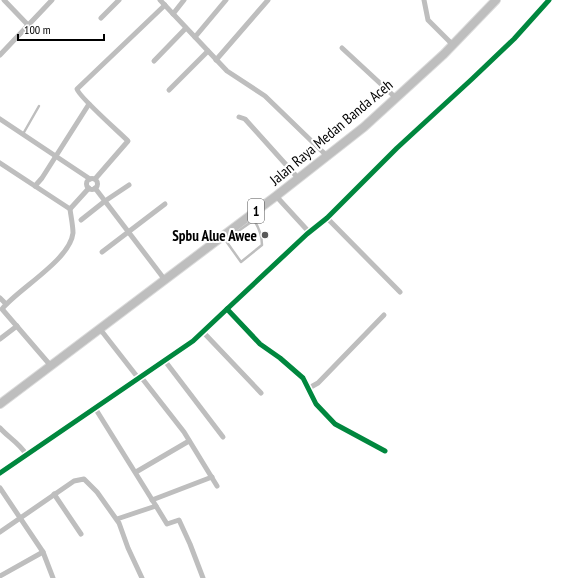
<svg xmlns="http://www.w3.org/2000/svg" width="578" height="578" font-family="'PT Sans Narrow',sans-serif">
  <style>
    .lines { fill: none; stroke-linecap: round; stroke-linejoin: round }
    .trunk-casing { stroke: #dbdbdb; stroke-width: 10 }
    .service { stroke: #bebebe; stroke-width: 2.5 }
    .minor { stroke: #bebebe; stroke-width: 5 }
    .trunk { stroke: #bebebe; stroke-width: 8 }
    .cycleway-casing { stroke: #fff; stroke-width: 8 }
    .cycleway { stroke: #00873e; stroke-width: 5 }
    .poi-dot { fill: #595959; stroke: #fff; stroke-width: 1.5 }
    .labels { text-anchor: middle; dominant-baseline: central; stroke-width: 4; stroke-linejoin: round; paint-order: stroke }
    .shield { fill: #fff; stroke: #4c4c4c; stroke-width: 1 }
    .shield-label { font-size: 14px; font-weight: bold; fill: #000 }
    .street-label { font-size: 15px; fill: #000; stroke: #fff }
    .poi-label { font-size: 15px; font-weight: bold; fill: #000; stroke: #fff; text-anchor: end }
  </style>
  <rect width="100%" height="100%" fill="#fff"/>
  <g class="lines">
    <g class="trunk-casing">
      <path id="trunk" d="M0 404 276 196 364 127 444 54 496 0"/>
    </g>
    <g class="service">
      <path d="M23 134 39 106"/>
      <path d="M251 216C258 225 262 233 262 245L241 262 226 241 227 239 254 220"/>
    </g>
    <g class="minor">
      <path d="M4 0 28 25"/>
      <path d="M160 0 227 71 265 96 327 156"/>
      <path d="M424 0 428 20 452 44"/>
      <path d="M173 14 184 0"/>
      <path d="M101 18 119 0"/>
      <path d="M195 37 226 0"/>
      <path d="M342 48 396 98"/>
      <path d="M0 55 52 0"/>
      <path d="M216 60 268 0"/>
      <path d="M154 61 186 28"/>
      <path d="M169 90 208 51"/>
      <path d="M239 117 245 119 298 178"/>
      <path d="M0 119 90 179"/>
      <path d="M0 163 70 209 89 188"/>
      <circle cx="92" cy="184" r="5.5"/>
      <path d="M95 179 128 141C120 133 78 96 77 89L165 5"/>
      <path d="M35 186 42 178 89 104"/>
      <path d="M95 188 165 280"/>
      <path d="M276 196 309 232"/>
      <path d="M327 218 400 292"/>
      <path d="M81 220 105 201 129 185"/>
      <path d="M102 252 165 204"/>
      <path d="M0 298 6 304"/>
      <path d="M227 309 307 234 327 218 397 148 472 79 514 39 549 0"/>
      <path d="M100 329 139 379"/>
      <path d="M204 333 261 393"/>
      <path d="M0 339 17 326"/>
      <path d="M165 361 223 437"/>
      <path d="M51 366 2 309C18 289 70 260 73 233 73 226 71 217 70 209"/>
      <path d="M141 377 184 432 217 486"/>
      <path d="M309 388 318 383 384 315"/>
      <path d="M95 408 156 506"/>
      <path d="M0 428C9 438 18 442 26 454"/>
      <path d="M136 472 189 441"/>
      <path d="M0 473 193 341 227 309 260 344 280 358 303 378 316 404 335 424 385 451"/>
      <path d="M0 488 43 552 53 578"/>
      <path d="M54 494 81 534"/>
      <path d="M152 500 212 477"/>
      <path d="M117 519 156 506 167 524 179 520 190 544 203 578"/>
      <path d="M0 532 74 481 84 479 97 492 119 523 128 548 142 578"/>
      <path d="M0 576 43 552"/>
    </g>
    <use href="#trunk" class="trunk"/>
    <g class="cycleway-casing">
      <g id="cycleway">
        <path d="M227 309 307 234 327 218 397 148 472 79 514 39 549 0"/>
        <path d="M0 473 193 341 227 309 260 344 280 358 303 378 316 404 335 424 385 451"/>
      </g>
    </g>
    <use href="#cycleway" class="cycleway"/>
  </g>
  <circle class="poi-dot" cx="265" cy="235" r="4"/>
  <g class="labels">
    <rect class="shield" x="248" y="199" width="16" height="24" rx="3"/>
    <g class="shield-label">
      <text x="256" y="211">1</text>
    </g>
    <g class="street-label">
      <text transform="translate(331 132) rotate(-40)">Jalan Raya Medan Banda Aceh</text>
    </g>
    <g class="poi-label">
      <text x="257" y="235">Spbu Alue Awee</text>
    </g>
  </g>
  <path d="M18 34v6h86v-6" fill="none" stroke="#000000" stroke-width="2"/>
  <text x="24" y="34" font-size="12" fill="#000000" stroke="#ffffff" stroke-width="3" paint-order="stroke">100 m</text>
</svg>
